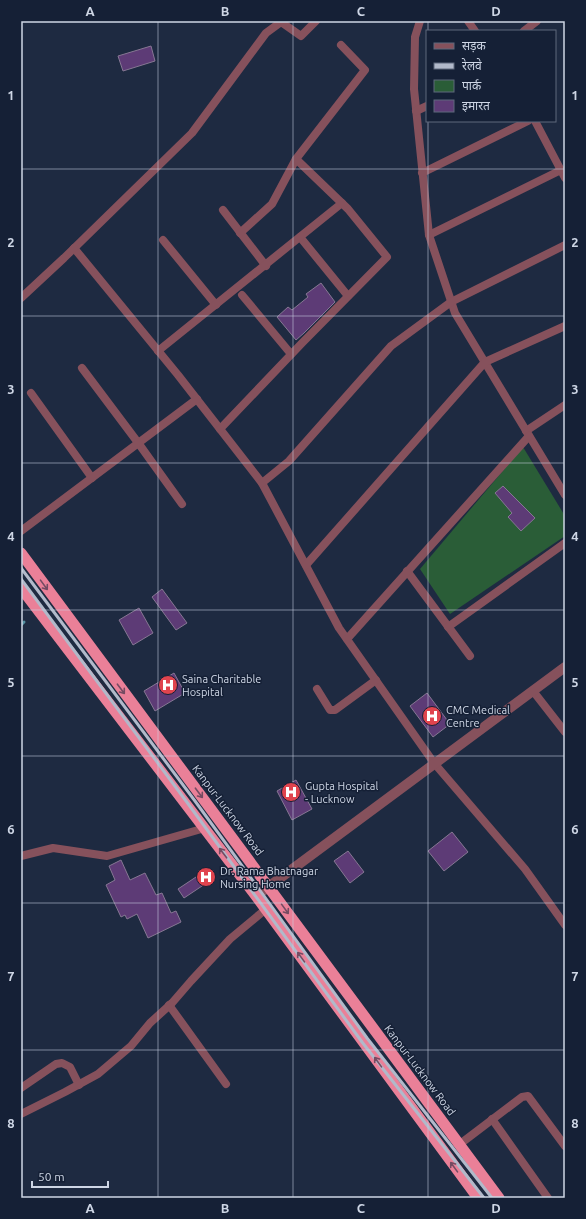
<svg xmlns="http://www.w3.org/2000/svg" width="586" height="1219" font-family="Ubuntu,'Noto Sans Devanagari',sans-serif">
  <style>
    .green { fill: #2a5d37 }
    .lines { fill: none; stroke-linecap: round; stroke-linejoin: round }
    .stream { stroke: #5591a2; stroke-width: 3 }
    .building { fill: #5d3b76; stroke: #867793 }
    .minor { stroke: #86515c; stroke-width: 8 }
    .tertiary { stroke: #86515c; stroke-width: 10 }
    .trunk { stroke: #ea8098; stroke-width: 11 }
    .rail { stroke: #b1b9ca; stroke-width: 3 }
    .oneway { stroke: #754b62 }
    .grid { fill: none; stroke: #ced6e5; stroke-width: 1; stroke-opacity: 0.55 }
    .labels { text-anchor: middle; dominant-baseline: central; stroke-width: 3; stroke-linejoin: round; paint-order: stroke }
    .poi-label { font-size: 11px; fill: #ced6e5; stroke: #152036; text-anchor: start }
    .street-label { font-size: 11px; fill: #ced6e5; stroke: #152036 }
    .neatline { fill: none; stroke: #ced6e5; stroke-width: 1.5 }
    .grid-label { font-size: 13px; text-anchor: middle; font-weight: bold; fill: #ced6e5 }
  </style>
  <rect width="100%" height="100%" fill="#1e2a41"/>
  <path class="green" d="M523 447 565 516V536L450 614 420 569Z"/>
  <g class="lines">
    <path class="stream" d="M21 625 24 622"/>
  </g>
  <g class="building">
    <path d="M151 46 155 61 123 71 118 56Z"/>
    <path d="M321 283 335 302 304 333 296 340 277 317 288 307 292 310 308 297 306 294Z"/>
    <path d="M503 486 535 518 521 531 508 517 512 513 495 493Z"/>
    <path d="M162 589 187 623 176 630 152 597Z"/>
    <path d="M139 608 153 633 133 645 119 620Z"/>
    <path d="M174 673 185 693 155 711 144 691Z"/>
    <path d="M427 693 450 724 433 737 410 706Z"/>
    <path d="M296 780 312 809 292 820 277 791Z"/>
    <path d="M452 832 468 852 444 871 428 851Z"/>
    <path d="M348 851 364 872 350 883 334 861Z"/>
    <path d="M121 860 130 880 145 873 156 895 162 893 171 913 176 911 181 922 148 938 137 914 127 919 125 915 121 917 106 885 115 880 109 866Z"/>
    <path d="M205 871 211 880 184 898 178 889Z"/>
  </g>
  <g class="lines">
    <g class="minor">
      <path d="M420 21 415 37 414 89 429 235 455 313 565 495"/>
      <path d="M468 21 475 31"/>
      <path d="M524 31 537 21"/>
      <path d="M416 111 427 106"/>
      <path d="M535 121 565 178"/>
      <path d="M422 173 528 121"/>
      <path d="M223 210 266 266"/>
      <path d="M240 233 272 204 296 159 365 70 341 45"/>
      <path d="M429 235 561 170"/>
      <path d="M300 237 348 296"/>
      <path d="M163 240 216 305"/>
      <path d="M74 248 178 375 262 483 339 628 434 763 525 869 565 925"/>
      <path d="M242 295 291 354"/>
      <path d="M21 298 64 258 192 133 266 33 281 22 301 36 316 21"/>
      <path d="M158 351 342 203"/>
      <path d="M82 368 139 444 182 504"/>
      <path d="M31 393 92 478"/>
      <path d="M220 429 303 342 387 257 348 209 296 159"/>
      <path d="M526 431 565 405"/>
      <path d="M262 483 289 461 391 346 451 302 565 245"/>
      <path d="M21 531 197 399"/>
      <path d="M306 565 485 362 565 326"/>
      <path d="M407 571 470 656"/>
      <path d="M448 627 565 543"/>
      <path d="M347 639 529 436"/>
      <path d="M317 689 330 710H335L376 680"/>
      <path d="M533 691 565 732"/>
      <path d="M21 856 53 848 107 856 205 828"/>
      <path d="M169 1005 226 1084"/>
      <path d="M21 1088 56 1064 62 1063 70 1067 79 1085"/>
      <path d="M21 1114 65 1092 98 1074 131 1046 150 1023 172 1003 191 981 230 939 266 909"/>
      <path d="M492 1119 548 1198"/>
      <path d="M460 1144 522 1097 528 1096 565 1146"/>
    </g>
    <path class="tertiary" d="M256 896 565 667"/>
    <g class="trunk">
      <path d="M21 553 499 1198"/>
      <path d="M21 588 256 896 478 1198"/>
    </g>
    <g class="rail">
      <path d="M21 568 195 801 367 1038 492 1198"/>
      <path d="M21 579 189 805 362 1042 484 1198"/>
    </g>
  </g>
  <defs><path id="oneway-shaft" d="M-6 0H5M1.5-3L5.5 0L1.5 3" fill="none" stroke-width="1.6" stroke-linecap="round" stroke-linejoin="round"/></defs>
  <g class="oneway">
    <use href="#oneway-shaft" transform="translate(44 585) rotate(54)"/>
    <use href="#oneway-shaft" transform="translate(121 689) rotate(53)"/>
    <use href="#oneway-shaft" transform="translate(199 793) rotate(53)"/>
    <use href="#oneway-shaft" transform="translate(223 853) rotate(-127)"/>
    <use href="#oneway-shaft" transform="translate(285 909) rotate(54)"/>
    <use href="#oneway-shaft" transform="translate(301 957) rotate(-126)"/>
    <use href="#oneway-shaft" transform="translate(378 1062) rotate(-126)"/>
    <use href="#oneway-shaft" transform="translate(454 1167) rotate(-126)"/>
  </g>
  <path class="grid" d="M158 21V1198M293 21V1198M428 21V31M428 121V1198M21 169H565M21 316H565M21 463H565M21 610H565M21 756H565M21 903H565M21 1050H565"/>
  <defs>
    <g id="hospital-disc" transform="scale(1)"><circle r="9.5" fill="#e0444e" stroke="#152036"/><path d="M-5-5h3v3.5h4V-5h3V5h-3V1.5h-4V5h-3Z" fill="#fff"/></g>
  </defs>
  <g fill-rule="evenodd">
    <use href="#hospital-disc" x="168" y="685"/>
    <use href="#hospital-disc" x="432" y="716"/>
    <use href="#hospital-disc" x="291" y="792"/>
    <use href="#hospital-disc" x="206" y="877"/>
  </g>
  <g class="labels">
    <g class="poi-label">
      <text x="182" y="679">Saina Charitable<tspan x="182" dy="13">Hospital</tspan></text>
      <text x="446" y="710">CMC Medical<tspan x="446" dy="13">Centre</tspan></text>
      <text x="305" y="786">Gupta Hospital<tspan x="305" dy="13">- Lucknow</tspan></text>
      <text x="220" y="871">Dr. Rama Bhatnagar<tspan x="220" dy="13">Nursing Home</tspan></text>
    </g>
    <g class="street-label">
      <text transform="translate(228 810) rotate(53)">Kanpur-Lucknow Road</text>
      <text transform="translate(420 1070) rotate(53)">Kanpur-Lucknow Road</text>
    </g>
  </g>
  <rect width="586" height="1219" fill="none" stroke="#152036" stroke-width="44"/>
  <rect x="426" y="30" width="130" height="92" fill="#152036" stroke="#5f697c"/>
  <rect x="434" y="43" width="20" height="6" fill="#86515c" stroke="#5f697c"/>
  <text x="462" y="50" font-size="12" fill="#ced6e5">सड़क</text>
  <rect x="434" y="63" width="20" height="6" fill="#b1b9ca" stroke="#5f697c"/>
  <text x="462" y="70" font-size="12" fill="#ced6e5">रेलवे</text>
  <rect x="434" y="80" width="20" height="12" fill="#2a5d37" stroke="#5f697c"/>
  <text x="462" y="90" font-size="12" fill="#ced6e5">पार्क</text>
  <rect x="434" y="100" width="20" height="12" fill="#5d3b76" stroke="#5f697c"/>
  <text x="462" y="110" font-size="12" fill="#ced6e5">इमारत</text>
  <path d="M32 1181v6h76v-6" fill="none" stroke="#ced6e5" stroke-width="2"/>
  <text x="38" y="1181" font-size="12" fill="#ced6e5" stroke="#152036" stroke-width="3" paint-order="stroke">50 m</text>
  <rect x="22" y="22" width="542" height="1175" class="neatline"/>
  <g class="grid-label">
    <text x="90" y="16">A</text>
    <text x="225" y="16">B</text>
    <text x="361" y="16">C</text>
    <text x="496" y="16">D</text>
    <text x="11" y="100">1</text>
    <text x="575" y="100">1</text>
    <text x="11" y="247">2</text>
    <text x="575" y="247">2</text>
    <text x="11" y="394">3</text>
    <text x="575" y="394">3</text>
    <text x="11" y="541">4</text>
    <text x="575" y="541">4</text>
    <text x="11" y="687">5</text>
    <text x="575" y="687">5</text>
    <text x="11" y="834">6</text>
    <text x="575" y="834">6</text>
    <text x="11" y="981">7</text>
    <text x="575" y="981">7</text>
    <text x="11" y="1128">8</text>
    <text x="575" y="1128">8</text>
    <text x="90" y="1213">A</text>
    <text x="225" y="1213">B</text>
    <text x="361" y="1213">C</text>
    <text x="496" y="1213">D</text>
  </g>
</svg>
